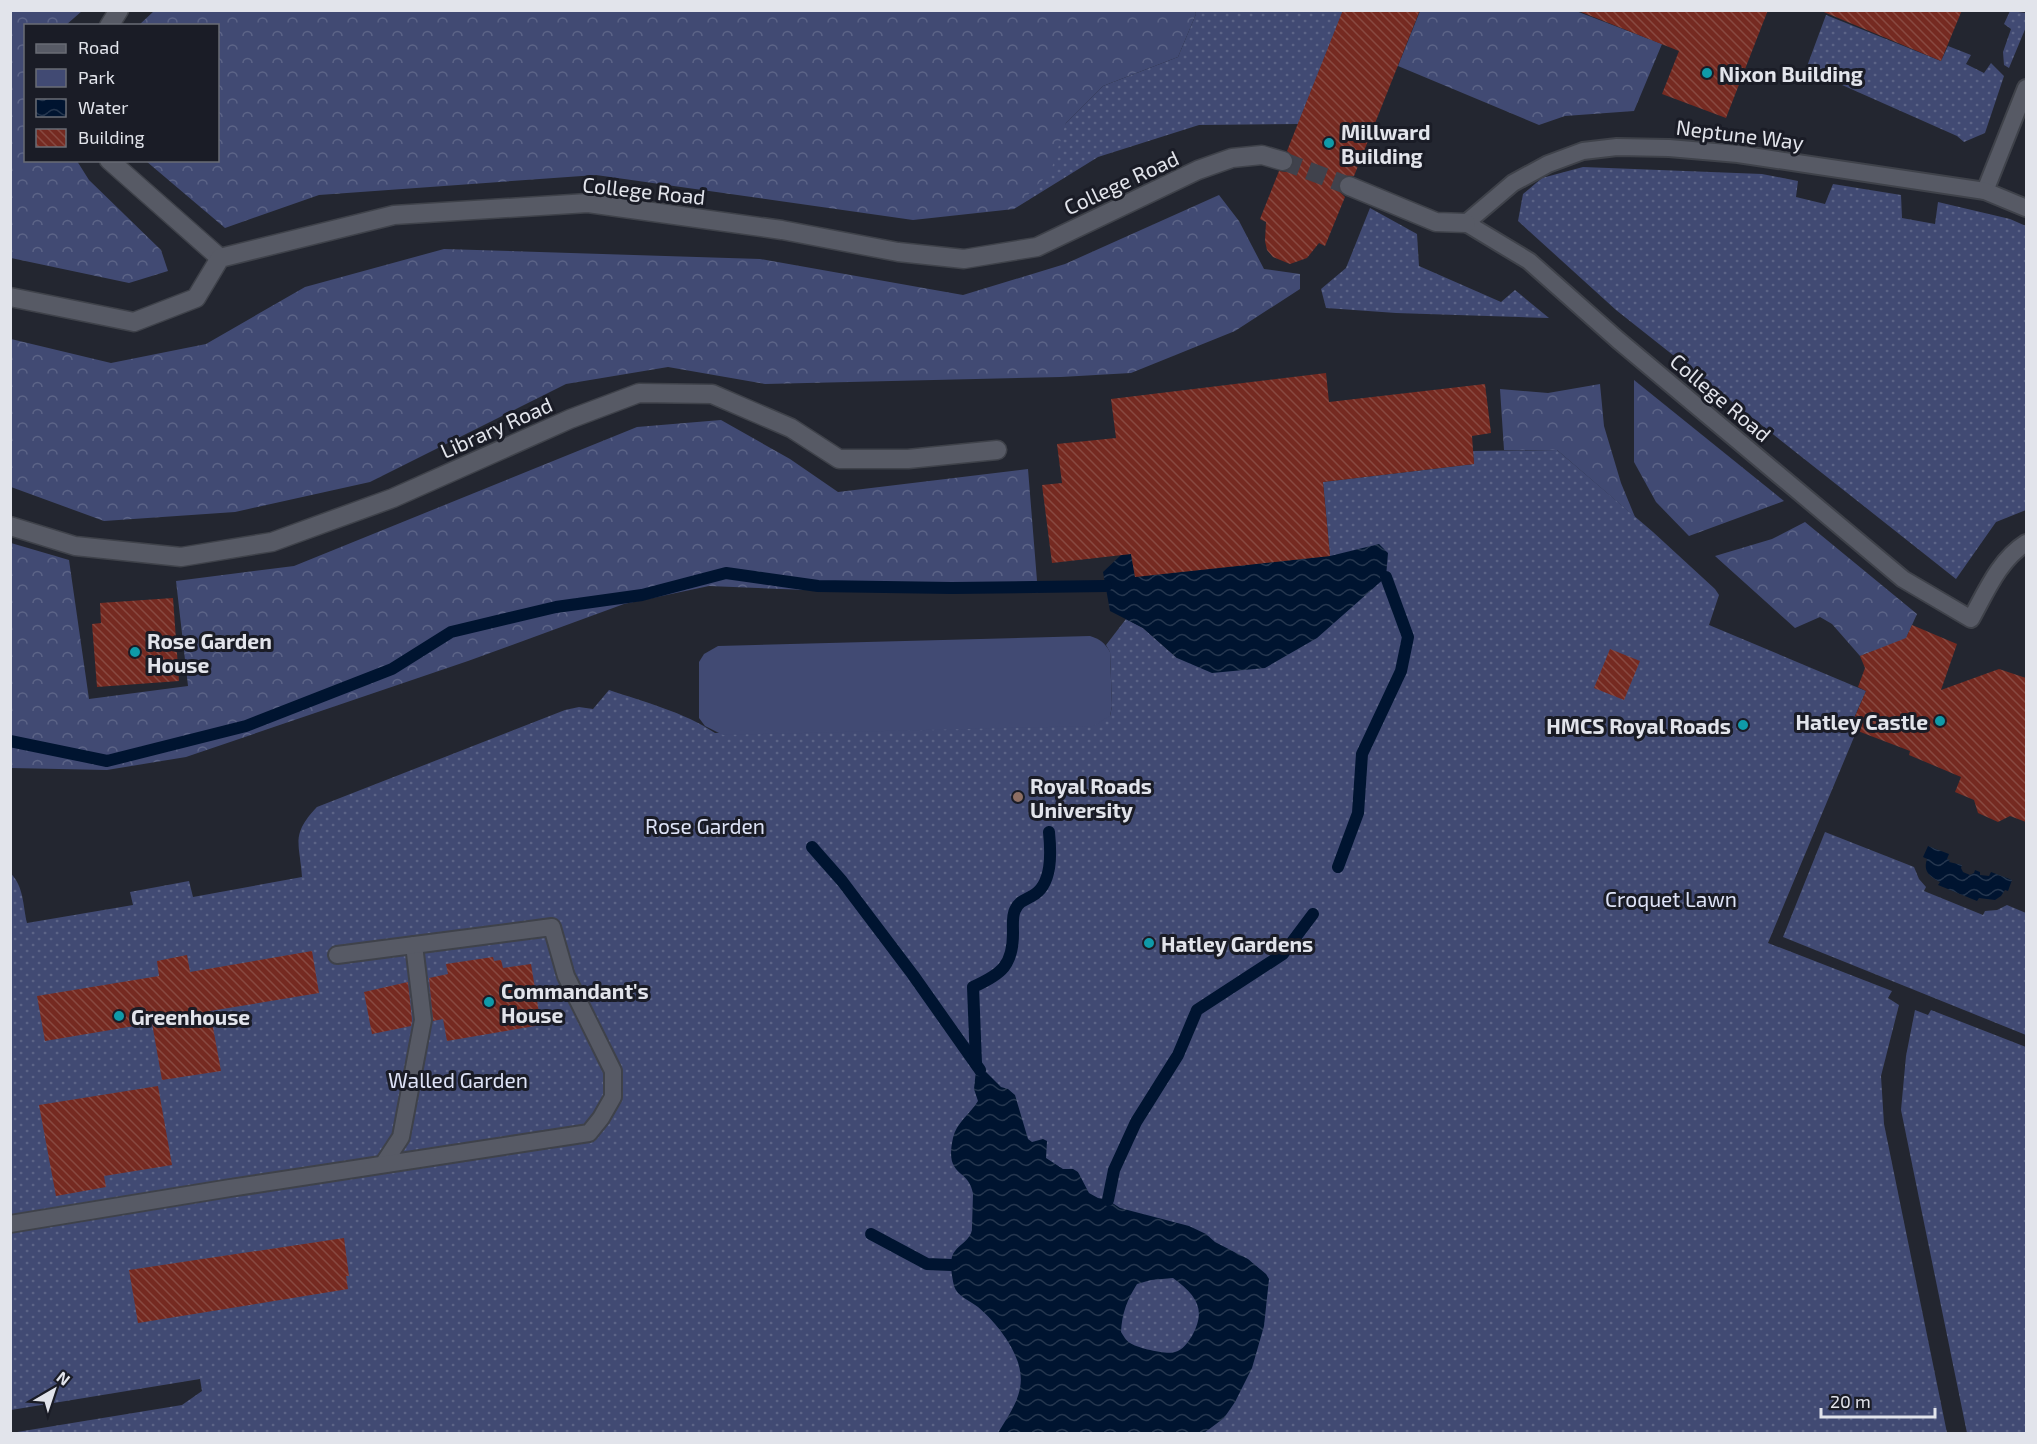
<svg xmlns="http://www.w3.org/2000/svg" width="2037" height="1444" font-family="'Exo 2',sans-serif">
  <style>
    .grass { fill: url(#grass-dots) }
    .forest { fill: url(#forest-crowns) }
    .park { fill: #414a73 }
    .water { fill: url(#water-waves); fill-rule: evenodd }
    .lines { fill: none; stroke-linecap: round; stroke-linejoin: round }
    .stream { stroke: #001430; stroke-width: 12 }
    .building { fill: url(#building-back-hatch) }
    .street-tunnel { stroke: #40424c; stroke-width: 18; stroke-dasharray: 18 9; stroke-linecap: butt }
    .lane-casing { stroke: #3f424a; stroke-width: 20 }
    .street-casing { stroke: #3f424a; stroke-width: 21 }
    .lane { stroke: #575a65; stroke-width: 16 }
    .street { stroke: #575a65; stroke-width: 18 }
    .culture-dot { fill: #0f9aa8; stroke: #1a1c26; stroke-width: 2 }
    .education-dot { fill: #8d6e63; stroke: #1a1c26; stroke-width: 2 }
    .labels { text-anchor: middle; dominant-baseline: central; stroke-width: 6; stroke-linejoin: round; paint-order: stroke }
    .poi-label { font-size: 21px; font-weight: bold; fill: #e2e4eb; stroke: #1a1c26; text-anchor: start }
    .street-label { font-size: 21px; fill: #e2e4eb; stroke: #1a1c26 }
    .park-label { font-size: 21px; fill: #dee3f7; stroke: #1a1c26 }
  </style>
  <defs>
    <pattern id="grass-dots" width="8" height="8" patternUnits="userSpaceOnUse" patternTransform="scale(1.5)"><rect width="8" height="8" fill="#414a73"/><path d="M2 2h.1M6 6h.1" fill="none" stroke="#5c6487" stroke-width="1.8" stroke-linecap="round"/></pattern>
    <pattern id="forest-crowns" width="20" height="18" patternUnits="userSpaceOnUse" patternTransform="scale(1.5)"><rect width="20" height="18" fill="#414a73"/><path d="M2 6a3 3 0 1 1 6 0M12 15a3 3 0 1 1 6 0" fill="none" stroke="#5c6487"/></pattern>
    <pattern id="water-waves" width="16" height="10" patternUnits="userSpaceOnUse" patternTransform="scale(1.5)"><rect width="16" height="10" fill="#001430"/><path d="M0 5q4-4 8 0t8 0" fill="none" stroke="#25364e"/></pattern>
    <pattern id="building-back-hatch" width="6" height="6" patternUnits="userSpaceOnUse" patternTransform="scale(1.5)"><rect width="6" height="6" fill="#752a21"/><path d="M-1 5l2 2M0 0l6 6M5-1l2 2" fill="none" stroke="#884941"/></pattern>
  </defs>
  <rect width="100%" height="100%" fill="#232630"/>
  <g class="grass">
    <path d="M1195 11H1343L1298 124 1199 125 1098 157 1014 209 1066 123 1103 86 1178 57 1196 14Z"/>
    <path d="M2010 11 2026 13V27L2009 68 2004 65 2003 52 2011 29 2004 24Z"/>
    <path d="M1826 15 1941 61 1948 46 1971 55 1966 64 1984 73 1991 63 2004 76 1985 133 1964 142 1957 136 1806 69Z"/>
    <path d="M1583 167 1762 174 1798 181 1796 197 1825 204 1833 184 1901 195 1902 218 1935 224 1938 202 2010 219 2026 226V510L1996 522 1956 579 1616 310 1518 221 1523 194 1542 178Z"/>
    <path d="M1370 208 1417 234 1419 266 1501 302 1515 290 1549 318 1396 313 1326 308 1321 289 1346 268Z"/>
    <path d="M1557 450 1653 532 1715 589 1719 595 1709 625 1866 691 1850 727 1857 730 1768 943 1892 991 1888 998 1899 1005 1881 1076 1884 1124 1947 1433H11L182 1405 202 1391 200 1379 11 1410 10 873C24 885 23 907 27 923L133 905 130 892 189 881 193 897 302 877C300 844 290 835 317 807L565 710 579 707 593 709 609 690C644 702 684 712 715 733L1110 716 1112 706 1110 652 1106 645 1126 619 1143 628 1177 658 1330 556 1323 482 1474 464 1473 451Z"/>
    <path d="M1825 832 1914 867 1919 879 1926 887 1924 891 1983 915 1985 911 1997 910 2007 905 2026 913V1035L1783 937Z"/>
    <path d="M1915 1010 1928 1015 1931 1010 2026 1047V1433H1967L1901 1110 1906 1056Z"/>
  </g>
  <g class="forest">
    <path d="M10 11H82L66 25 26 26V160L77 161 89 180 161 250 168 271 129 283 11 258Z"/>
    <path d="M154 11 1195 10 1196 14 1178 57 1103 86 1066 123 1051 171 1014 209 913 220 596 175 319 195 225 228 146 161 218 160V26L139 25Z"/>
    <path d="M1420 11H1576L1662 44 1634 111 1565 116 1539 125 1398 66Z"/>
    <path d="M1219 195 1239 221 1264 269 1300 274V289L1235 331 1131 373 1061 377 765 384 668 367 566 384 370 482 235 512 104 521 11 487V339L111 363 206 344 305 287 444 249 760 259 963 295 1065 264Z"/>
    <path d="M1634 380 1784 501 1689 536 1656 502 1634 462Z"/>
    <path d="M1600 384 1604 426 1621 483 1635 517 1557 450H1504L1500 389 1548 393Z"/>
    <path d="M721 420 790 459 838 492 1028 469 1038 593 806 590 709 586 624 604 468 661 186 757 107 770 11 768V543L69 560 89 699 188 686 176 581 294 566 637 427Z"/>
    <path d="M1805 522 1917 614 1893 667 1876 650 1860 656 1832 624 1820 617 1795 628 1715 556 1772 539Z"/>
  </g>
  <path class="park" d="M1090 636C1100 639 1105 643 1110 652L1112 706 1110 716 1093 726 723 735 705 726 699 718V662L704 654 718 646Z"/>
  <g class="water">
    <path d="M1379 544 1388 553 1386 577 1317 638 1265 668 1212 673 1177 658 1143 628 1110 611 1103 572 1121 555 1131 554 1135 577 1330 556Z"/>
    <path d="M1928 846 1949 854 1947 859 1950 860 1949 862 1962 865 1961 868 1963 872 1970 875 1974 873 1975 870 1980 872V875L1989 876 1991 872 2012 880 2008 891 2005 890 2001 896 1995 900 1979 898 1977 901 1938 885 1940 882C1929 876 1923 871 1927 859L1923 857Z"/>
    <path d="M976 1070H984L1001 1087 1008 1089 1015 1095 1028 1139 1032 1142 1043 1139 1047 1141 1046 1158 1063 1169H1073L1078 1172 1089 1193 1098 1198 1108 1200 1120 1208 1189 1226 1206 1234 1215 1242 1248 1259 1266 1274 1269 1279 1264 1326 1252 1368 1235 1402 1224 1418 1204 1433H998C1006 1419 1017 1405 1020 1388 1026 1359 999 1325 978 1307 970 1301 957 1296 954 1286 952 1276 948 1259 955 1251 960 1244 970 1240 972 1230 972 1228 973 1197 973 1194 969 1167 944 1179 953 1138 956 1123 970 1114 978 1101L974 1089ZM1173 1278C1196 1295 1207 1309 1192 1336 1188 1342 1183 1350 1175 1352 1167 1355 1137 1348 1130 1343 1126 1341 1123 1335 1121 1332 1122 1313 1127 1300 1137 1284L1151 1280Z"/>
  </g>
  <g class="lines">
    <g class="stream">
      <path d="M10 741 107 761 246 726 392 669 451 632 556 607 642 595 726 573 818 586 952 588 1106 586"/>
      <path d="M812 847 842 881 913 975 980 1070"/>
      <path d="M1338 867 1358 813 1362 754 1401 671 1408 637 1386 577"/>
      <path d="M976 1063 973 987C1002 974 1013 965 1013 933 1013 926 1012 916 1015 910 1019 901 1025 900 1032 896 1053 885 1051 852 1049 832"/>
      <path d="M1108 1200 1114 1170 1136 1122 1178 1055 1197 1010 1283 954 1313 914"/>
      <path d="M871 1234 927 1264 951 1265"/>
    </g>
  </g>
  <g class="building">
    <path d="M1343 10H1420L1354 176 1343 177 1338 182 1340 192 1345 197 1325 246 1319 243 1307 258 1290 264 1273 257 1267 250 1265 241 1266 222 1260 219 1279 171 1286 172 1294 165V158L1287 151Z"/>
    <path d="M1581 10H1768L1726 118 1662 94 1679 51 1581 12Z"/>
    <path d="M1819 10H1962L1941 61Z"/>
    <path d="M1326 373 1329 402 1485 384 1491 433 1472 436 1474 464 1323 482 1330 556 1135 577 1131 554 1052 563 1042 485 1062 483 1057 444 1116 438 1111 399Z"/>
    <path d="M173 598 179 681 97 687 92 624 101 623 100 603Z"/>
    <path d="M1912 625 1957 644 1941 690 1999 669 2026 678V822L2010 816 1998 822 1978 813 1974 800 1955 792 1961 777 1909 755 1910 751 1850 728 1866 691 1858 687 1865 668 1860 656 1906 638Z"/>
    <path d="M1610 649 1640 661 1624 700 1594 688Z"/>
    <path d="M312 951 319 993 210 1011 221 1071 162 1080 152 1023 45 1041 37 996 159 976 157 961 187 955 190 972Z"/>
    <path d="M493 957 494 961 501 960 503 968 531 964 541 1025 447 1041 443 1019 433 1021 429 978 448 974 446 964Z"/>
    <path d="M408 982 412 1020 411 1026 372 1034 364 992Z"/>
    <path d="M158 1086 172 1165 104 1176 106 1187 56 1196 39 1105Z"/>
    <path d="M344 1238 349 1276H346L348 1289 138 1323 129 1270Z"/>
  </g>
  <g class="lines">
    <path class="street-tunnel" d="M1283 161 1349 186"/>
    <g class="lane-casing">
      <g id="lane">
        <path d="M1985 191 2026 88"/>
        <path d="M2026 208 1985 191 1738 154 1669 148 1617 147 1583 151 1548 164 1513 183 1466 223 1529 261 1618 340 1903 579 1971 619C1986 592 1999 560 2026 543"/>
        <path d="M384 1163 401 1137 423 1020 414 945"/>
        <path d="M10 1224 230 1188 589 1133 601 1118 613 1097V1071L566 976 552 927 337 955"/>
      </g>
    </g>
    <g class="street-casing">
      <g id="street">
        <path d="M109 26 119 10"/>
        <path d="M109 160 220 258"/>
        <path d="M1349 186 1436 222 1466 223"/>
        <path d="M10 297 134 322 196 298 220 258 394 215 588 203 782 230 898 252 964 259 1037 247 1198 170 1232 158 1262 155 1283 161"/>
        <path d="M10 526 75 546 181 557 272 542 393 498 570 419 639 393 712 394 791 428 839 459H908L997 450"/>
      </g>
    </g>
    <use href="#lane" class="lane"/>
    <use href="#street" class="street"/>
  </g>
  <g class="culture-dot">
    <circle cx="1707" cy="73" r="6"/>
    <circle cx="1329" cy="143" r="6"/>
    <circle cx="135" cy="652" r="6"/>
    <circle cx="1940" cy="721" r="6"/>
    <circle cx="1743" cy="725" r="6"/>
    <circle cx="1149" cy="943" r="6"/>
    <circle cx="489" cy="1002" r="6"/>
    <circle cx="119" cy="1016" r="6"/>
  </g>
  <circle class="education-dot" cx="1018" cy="797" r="6"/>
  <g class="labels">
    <g class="poi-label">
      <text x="1719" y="73">Nixon Building</text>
      <text x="1341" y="131">Millward<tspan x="1341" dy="24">Building</tspan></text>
      <text x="147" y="640">Rose Garden<tspan x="147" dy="24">House</tspan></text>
      <text x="1928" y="721" text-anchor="end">Hatley Castle</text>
      <text x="1731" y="725" text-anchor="end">HMCS Royal Roads</text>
      <text x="1030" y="785">Royal Roads<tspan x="1030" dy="24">University</tspan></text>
      <text x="1161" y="943">Hatley Gardens</text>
      <text x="501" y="990">Commandant's<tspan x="501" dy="24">House</tspan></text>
      <text x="131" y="1016">Greenhouse</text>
    </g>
    <g class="street-label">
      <text transform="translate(1740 134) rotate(7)">Neptune Way</text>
      <text transform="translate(1121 182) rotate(-25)">College Road</text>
      <text transform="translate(644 190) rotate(6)">College Road</text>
      <text transform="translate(1721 397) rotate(40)">College Road</text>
      <text transform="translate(496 427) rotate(-24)">Library Road</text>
    </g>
    <g class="park-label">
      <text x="705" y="825">Rose Garden</text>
      <text x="1671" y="898">Croquet Lawn</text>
      <text x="458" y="1079">Walled Garden</text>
    </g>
  </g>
  <rect width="2037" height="1444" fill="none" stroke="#e2e4eb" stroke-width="24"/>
  <rect x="24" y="24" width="195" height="138" fill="#1a1c26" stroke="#6a6c75" stroke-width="1.5"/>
  <rect x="36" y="44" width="30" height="9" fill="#575a65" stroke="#6a6c75" stroke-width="1.5"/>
  <text x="78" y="54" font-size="18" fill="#e2e4eb">Road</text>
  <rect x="36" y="69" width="30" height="18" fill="#414a73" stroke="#6a6c75" stroke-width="1.5"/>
  <text x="78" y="84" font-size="18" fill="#e2e4eb">Park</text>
  <rect x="36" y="99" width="30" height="18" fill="url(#water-waves)" stroke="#6a6c75" stroke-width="1.5"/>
  <text x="78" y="114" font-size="18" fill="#e2e4eb">Water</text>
  <rect x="36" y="129" width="30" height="18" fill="url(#building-back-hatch)" stroke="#6a6c75" stroke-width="1.5"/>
  <text x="78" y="144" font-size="18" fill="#e2e4eb">Building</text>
  <g transform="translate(54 1390) rotate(39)" stroke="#1a1c26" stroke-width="4.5" paint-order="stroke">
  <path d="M0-4.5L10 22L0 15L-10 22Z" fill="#e2e4eb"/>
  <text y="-9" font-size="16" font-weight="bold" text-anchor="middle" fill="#e2e4eb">N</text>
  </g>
  <path d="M1821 1408v9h114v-9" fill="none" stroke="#e2e4eb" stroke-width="3"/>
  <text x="1830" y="1408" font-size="18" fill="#e2e4eb" stroke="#1a1c26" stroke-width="4.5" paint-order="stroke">20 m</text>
</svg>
